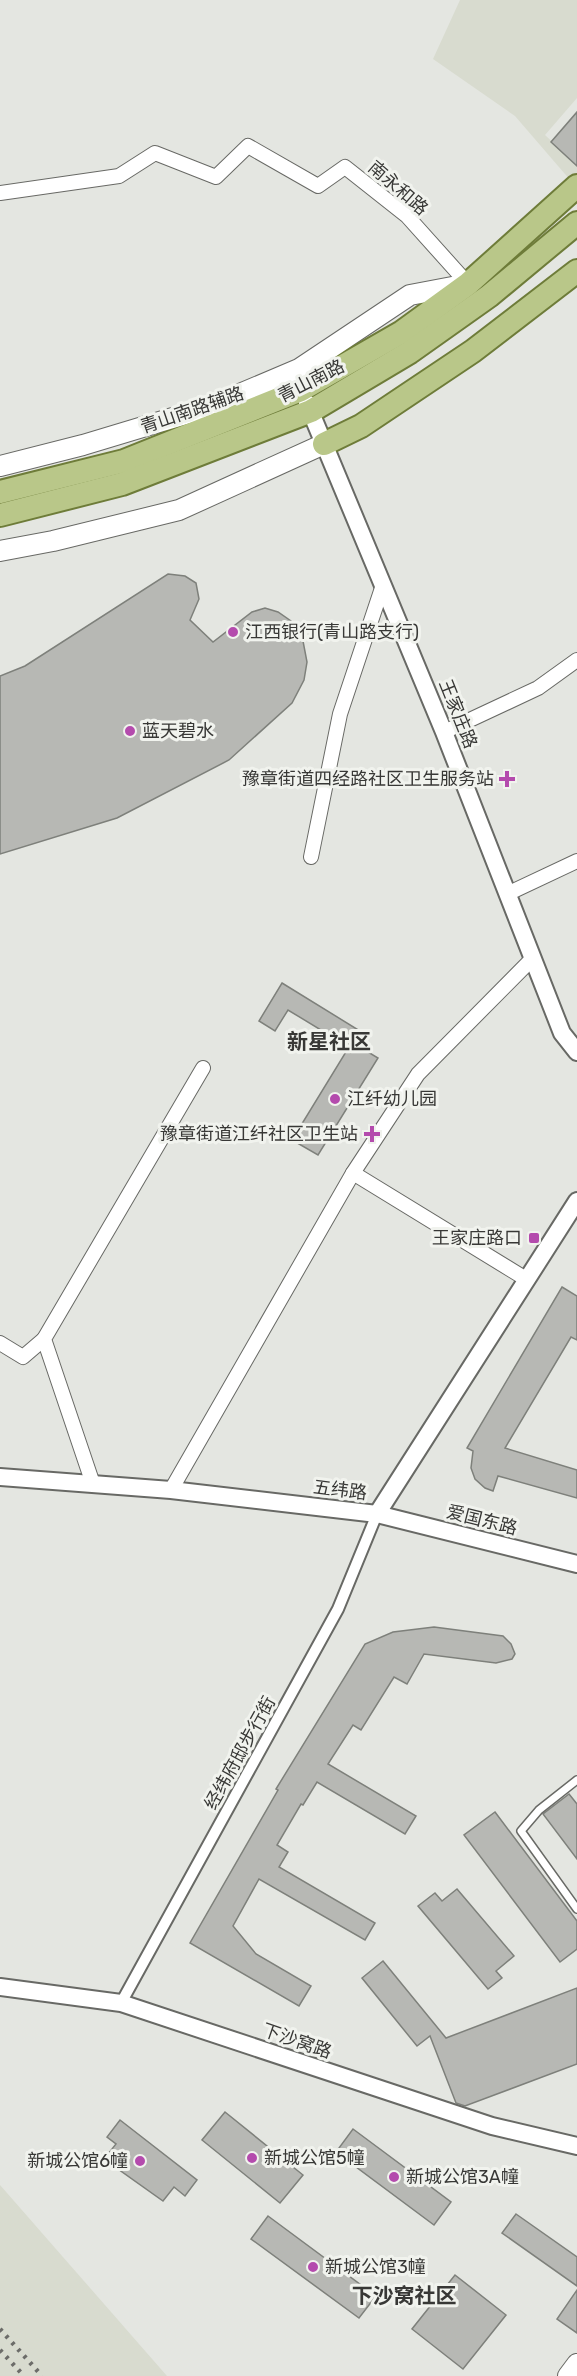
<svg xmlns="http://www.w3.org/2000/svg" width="577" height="2376" font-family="Rubik,'Noto Sans SC',sans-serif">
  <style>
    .built { fill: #d8dbcf }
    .building { fill: #b7b8b4; stroke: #7e807b; stroke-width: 1.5 }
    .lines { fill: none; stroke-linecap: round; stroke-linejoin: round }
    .service-casing { stroke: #686965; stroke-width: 10 }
    .pedestrian-casing { stroke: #686965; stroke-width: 14 }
    .minor-casing { stroke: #686965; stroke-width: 16 }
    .tertiary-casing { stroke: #686965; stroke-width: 20 }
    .secondary-casing { stroke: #686965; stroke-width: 22 }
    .primary-casing { stroke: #6e7c39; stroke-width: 26 }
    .service { stroke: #fff; stroke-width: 7 }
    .pedestrian { stroke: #fff; stroke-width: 10 }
    .minor { stroke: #fff; stroke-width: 14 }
    .tertiary { stroke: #fff; stroke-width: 16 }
    .secondary { stroke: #fff; stroke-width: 20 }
    .primary { stroke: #b9c789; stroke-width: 22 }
    .rail { stroke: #6c6c69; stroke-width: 4.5; stroke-dasharray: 3 6; stroke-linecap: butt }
    .poi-dot { fill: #b44bad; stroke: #f1f3ee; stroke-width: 2 }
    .labels { text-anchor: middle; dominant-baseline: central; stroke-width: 6; stroke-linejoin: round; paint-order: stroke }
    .street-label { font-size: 18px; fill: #383836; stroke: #f1f3ee }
    .poi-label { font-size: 18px; fill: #383836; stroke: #f1f3ee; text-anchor: start }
    .quarter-label { font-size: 21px; font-weight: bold; fill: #383836; stroke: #f1f3ee }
  </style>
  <rect width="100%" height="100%" fill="#e4e6e1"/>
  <g class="built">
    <path d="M460 0H577V98L545 135 577 165V175L571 181 515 116 433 59Z"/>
    <path d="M0 2185 167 2376H0Z"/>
  </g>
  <g class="building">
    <path d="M577 112V166L551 142Z"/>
    <path d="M168 574 185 576 196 583 199 599 190 620 213 642 252 612 265 608 278 612 291 621 303 641 307 662 304 680 292 703 229 760 117 818 0 854V676L25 666Z"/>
    <path d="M282 983 360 1031 353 1043 378 1058 318 1155 292 1140 349 1047 288 1010 275 1031 259 1021Z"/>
    <path d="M562 1287 577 1296V1340L571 1337 505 1448 577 1470V1498L498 1476 493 1491 485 1488 475 1479 471 1468 473 1451 467 1448Z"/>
    <path d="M434 1627 503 1636 511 1644 515 1654 512 1659 496 1663 424 1654 407 1684 394 1677 361 1730 353 1725 328 1764 416 1816 405 1834 317 1782 303 1805 301 1804 277 1845 288 1852 279 1867 375 1923 365 1940 259 1879 233 1926 256 1954 311 1986 299 2006 190 1943 278 1790 276 1789 365 1644 393 1632Z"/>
    <path d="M569 1794 577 1804V1859L543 1814Z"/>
    <path d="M495 1812 577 1921V1949L560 1962 464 1835Z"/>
    <path d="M457 1889 514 1956 496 1971 502 1978 488 1989 418 1906 435 1893 442 1901Z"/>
    <path d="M383 1961 446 2038 577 1988V2064L465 2106 456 2103 430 2036 417 2046 362 1978Z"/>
    <path d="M225 2112 303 2175 280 2203 202 2140Z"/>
    <path d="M120 2120 197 2180 185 2196 174 2187 163 2201 104 2159 116 2144 107 2137Z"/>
    <path d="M353 2129 451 2202 434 2225 336 2152Z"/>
    <path d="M516 2214 577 2257V2286L502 2233Z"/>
    <path d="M268 2216 376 2296 359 2318 251 2239Z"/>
    <path d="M455 2275 506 2315 463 2369 412 2329Z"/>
    <path d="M577 2290V2333L557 2319Z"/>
  </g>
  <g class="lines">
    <g class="service-casing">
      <path id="service" d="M577 1780 539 1810 521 1831 577 1909"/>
    </g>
    <g class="pedestrian-casing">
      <path id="pedestrian" d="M121 2003 338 1609 377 1514"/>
    </g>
    <g class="minor-casing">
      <g id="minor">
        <path d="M0 193 119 176 155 153 216 177 248 146 318 186 345 167 407 216 468 284"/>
        <path d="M444 732 538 688 577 660"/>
        <path d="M311 857 340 714 383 585"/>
        <path d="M507 894 577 861"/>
        <path d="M353 1173 526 1279"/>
        <path d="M0 1343 23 1357 44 1339"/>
        <path d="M93 1484 44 1339 203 1068"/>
        <path d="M171 1490 353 1173 418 1074 532 959"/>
      </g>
    </g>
    <g class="tertiary-casing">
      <g id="tertiary">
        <path d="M307 403 444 732 562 1033 577 1052"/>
        <path d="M0 1477 171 1490 377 1514 577 1564"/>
        <path d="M377 1514 577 1201"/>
        <path d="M0 1987 121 2003 492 2126 577 2146"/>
      </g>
    </g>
    <g class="secondary-casing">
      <g id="secondary">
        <path d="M0 466 83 445 209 407 299 369 410 295 468 284"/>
        <path d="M0 551 53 541 179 510 324 444"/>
        <path d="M568 2376 577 2364"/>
      </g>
    </g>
    <g class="primary-casing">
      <g id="primary">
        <path d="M324 444 361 426 473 351 577 271"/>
        <path d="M0 492 124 461 301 390 402 332 468 284 577 186"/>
        <path d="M0 515 122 484 311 411 410 352 489 296 577 223"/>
      </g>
    </g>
    <use href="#service" class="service"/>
    <use href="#pedestrian" class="pedestrian"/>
    <use href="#minor" class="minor"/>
    <use href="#tertiary" class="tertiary"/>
    <use href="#secondary" class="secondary"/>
    <use href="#primary" class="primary"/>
    <g class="rail">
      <path d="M0 2329 42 2376"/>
      <path d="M0 2350 24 2376"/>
    </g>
  </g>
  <g class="poi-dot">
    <circle cx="233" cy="632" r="6"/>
    <circle cx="130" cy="731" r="6"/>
    <path d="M504 770h6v6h6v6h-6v6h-6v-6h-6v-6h6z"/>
    <circle cx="335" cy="1099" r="6"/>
    <path d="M369 1125h6v6h6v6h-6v6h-6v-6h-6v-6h6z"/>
    <rect x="528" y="1232" width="12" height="12" rx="3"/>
    <circle cx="252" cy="2158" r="6"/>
    <circle cx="140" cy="2161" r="6"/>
    <circle cx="394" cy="2177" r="6"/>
    <circle cx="313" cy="2267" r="6"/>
  </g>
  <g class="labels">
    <g class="street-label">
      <text transform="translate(398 188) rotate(41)">南永和路</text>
      <text transform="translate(311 381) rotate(-27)">青山南路</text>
      <text transform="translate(192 410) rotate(-19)">青山南路辅路</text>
      <text transform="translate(458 714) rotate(68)">王家庄路</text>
      <text transform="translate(340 1490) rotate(7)">五纬路</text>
      <text transform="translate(482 1520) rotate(14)">爱国东路</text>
      <text transform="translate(240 1753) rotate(-61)">经纬府邸步行街</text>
      <text transform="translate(297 2041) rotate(19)">下沙窝路</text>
    </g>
    <g class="poi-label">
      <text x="245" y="632">江西银行(青山路支行)</text>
      <text x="142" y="731">蓝天碧水</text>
      <text x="494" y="779" text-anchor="end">豫章街道四经路社区卫生服务站</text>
      <text x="347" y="1099">江纤幼儿园</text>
      <text x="358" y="1134" text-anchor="end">豫章街道江纤社区卫生站</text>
      <text x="522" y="1238" text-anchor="end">王家庄路口</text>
      <text x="264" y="2158">新城公馆5幢</text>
      <text x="128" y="2161" text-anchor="end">新城公馆6幢</text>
      <text x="406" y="2177">新城公馆3A幢</text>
      <text x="325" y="2267">新城公馆3幢</text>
    </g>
    <g class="quarter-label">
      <text x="329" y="1041">新星社区</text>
      <text x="404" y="2295">下沙窝社区</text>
    </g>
  </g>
</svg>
